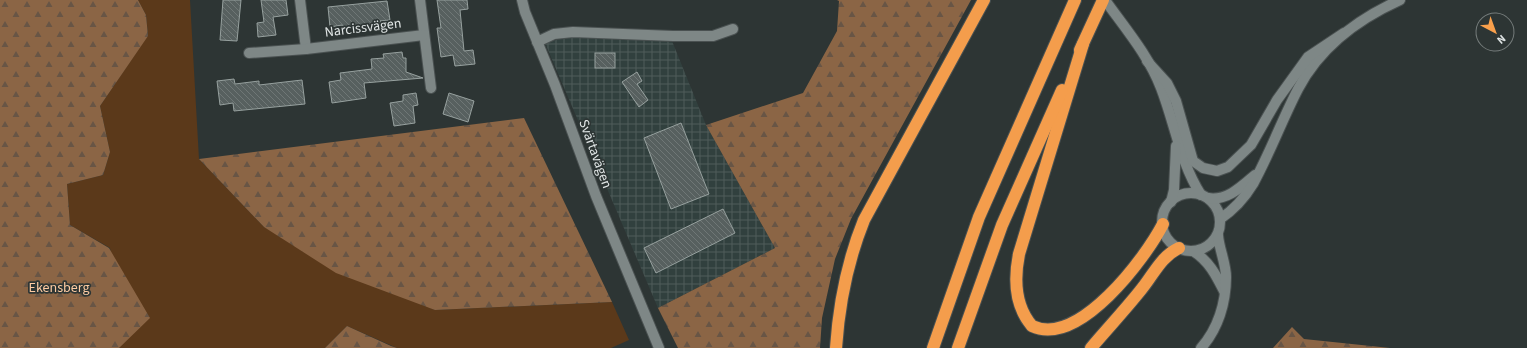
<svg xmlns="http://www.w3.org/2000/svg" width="1527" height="348" font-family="'Source Sans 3',sans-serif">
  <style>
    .industrial { fill: url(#industrial-grid) }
    .green { fill: #5b391a }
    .forest { fill: url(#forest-firs) }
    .building { fill: url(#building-back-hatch); stroke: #97a19f }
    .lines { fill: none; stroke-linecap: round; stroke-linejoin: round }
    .minor-casing { stroke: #4a5151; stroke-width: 12 }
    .tertiary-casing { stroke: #4a5151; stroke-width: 12 }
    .secondary-casing { stroke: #4a5151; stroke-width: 12 }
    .motorway-casing { stroke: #4a5151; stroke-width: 14 }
    .minor { stroke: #7e8786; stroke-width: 10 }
    .tertiary { stroke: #7e8786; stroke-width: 10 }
    .secondary { stroke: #7e8786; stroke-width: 10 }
    .motorway { stroke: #f49d4c; stroke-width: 12 }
    .labels { text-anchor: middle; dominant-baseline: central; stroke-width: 3.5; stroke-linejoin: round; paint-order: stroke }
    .street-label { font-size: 14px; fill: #e1e6e6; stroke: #2d3534 }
    .park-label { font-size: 14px; fill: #fecca3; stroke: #2d3534 }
  </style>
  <defs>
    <pattern id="industrial-grid" width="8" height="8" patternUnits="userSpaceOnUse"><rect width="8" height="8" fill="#31403e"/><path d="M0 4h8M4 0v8" fill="none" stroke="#4f5c5a"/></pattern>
    <pattern id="forest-firs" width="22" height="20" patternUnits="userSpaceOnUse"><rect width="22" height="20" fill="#8b6545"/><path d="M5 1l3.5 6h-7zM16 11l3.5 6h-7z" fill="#685545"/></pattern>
    <pattern id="building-back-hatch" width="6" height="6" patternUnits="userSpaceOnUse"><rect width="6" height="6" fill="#57605f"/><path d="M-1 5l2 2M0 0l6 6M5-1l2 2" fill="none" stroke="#6f7776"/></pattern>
  </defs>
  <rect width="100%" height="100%" fill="#2d3534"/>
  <path class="industrial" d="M571 36 672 41 706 125 775 248 658 308 545 43Z"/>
  <path class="green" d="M138 0H190L199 159 264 227 435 310 612 302 629 340 611 348H397L347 326 325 348H119L123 343 110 248 70 225 67 184 103 175 110 152 100 106 148 35 146 15Z"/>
  <g class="forest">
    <path d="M0 0H138L146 15 148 36 100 106 110 152 103 175 67 184 70 225 109 248 150 318 119 348H0Z"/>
    <path d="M837 0H971L851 219 835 259 822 318 820 348H678L658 308 775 248 706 125 803 93 837 31 839 1Z"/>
    <path d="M524 118 612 302 435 310 336 273 264 227 199 159Z"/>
    <path d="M347 326 391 346 397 348H325Z"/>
    <path d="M1292 327 1304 339 1390 348H1273Z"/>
  </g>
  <g class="building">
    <path d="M223 0H241L237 41 220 40Z"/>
    <path d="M261 0H286L288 15 273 17 276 35 258 37 257 23 264 22Z"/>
    <path d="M437 0H467L468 9 460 10 464 51 473 50 475 64 455 66 453 55 441 57 437 28H441Z"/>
    <path d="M387 1 390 20 380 21 381 25 343 29 342 25 330 27 328 7Z"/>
    <path d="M402 52 403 58H406V72L423 78 364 83 366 98 332 103 329 82 341 80 340 73 372 69 371 59 384 58 383 54Z"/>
    <rect x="595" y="53" width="20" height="15"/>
    <path d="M637 72 642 81 637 84 648 100 639 107 622 82Z"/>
    <path d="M234 79 235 84 259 81V85L302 80 305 104 234 111 233 103 220 105 217 81Z"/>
    <path d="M416 93 418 105 413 106 415 123 394 126 390 103 403 101V95Z"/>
    <path d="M449 93 474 101 468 122 443 114Z"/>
    <path d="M681 123 709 194 671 209 644 138Z"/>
    <path d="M723 209 735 233 656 273 644 248Z"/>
  </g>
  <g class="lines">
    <g class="minor-casing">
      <g id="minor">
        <path d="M300 0 306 49"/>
        <path d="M420 0 431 88"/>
        <path d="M537 42 554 34 573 32 673 36H713L733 29"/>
        <path d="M249 53 306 49 424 35"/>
      </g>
    </g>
    <g class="tertiary-casing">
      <g id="tertiary">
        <circle cx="1191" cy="222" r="29"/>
        <path d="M1208 198C1227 201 1241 187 1255 175"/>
        <path d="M1220 219C1235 209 1244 199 1253 184 1270 153 1282 120 1298 89 1320 47 1358 19 1400 0"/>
        <path d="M1193 251C1209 261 1216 275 1224 291"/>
        <path d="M1201 348C1218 329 1226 303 1226 277 1226 263 1219 249 1218 235"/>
      </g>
    </g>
    <g class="secondary-casing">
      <g id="secondary">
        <path d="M522 0 525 12 555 85 596 196 659 348"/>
        <path d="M1105 0C1125 28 1149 56 1161 88 1175 124 1180 162 1201 195"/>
        <path d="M1147 61 1167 83 1176 101 1193 161 1203 168 1217 171 1228 167 1251 145 1277 100 1308 57 1344 33"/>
        <path d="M1171 202 1174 190 1176 146"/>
      </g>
    </g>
    <g class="motorway-casing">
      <g id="motorway">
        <path d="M1083 44 1019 254C1014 279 1014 305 1032 326 1079 348 1146 257 1163 224"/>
        <path d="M1080 50 1103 0"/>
        <path d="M836 348C839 303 847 262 864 220L984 0"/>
        <path d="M933 348 979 217 1075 0"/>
        <path d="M958 348 1002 225 1062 90"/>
        <path d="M1091 348C1107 329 1124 311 1140 291 1153 276 1160 257 1179 248"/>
      </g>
    </g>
    <use href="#minor" class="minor"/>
    <use href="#tertiary" class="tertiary"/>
    <use href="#secondary" class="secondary"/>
    <use href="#motorway" class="motorway"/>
  </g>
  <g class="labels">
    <g class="street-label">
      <text transform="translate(363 28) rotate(-7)">Narcissvägen</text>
      <text transform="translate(595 154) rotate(70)">Svärtavägen</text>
    </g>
    <g class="park-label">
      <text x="59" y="288">Ekensberg</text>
    </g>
  </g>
  <g transform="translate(1495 32) rotate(139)"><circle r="19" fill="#2d3534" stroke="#757c7b"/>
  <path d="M0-3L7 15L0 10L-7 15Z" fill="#f9a04c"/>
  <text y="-6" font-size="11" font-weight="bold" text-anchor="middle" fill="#e1e6e6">N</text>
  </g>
</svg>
